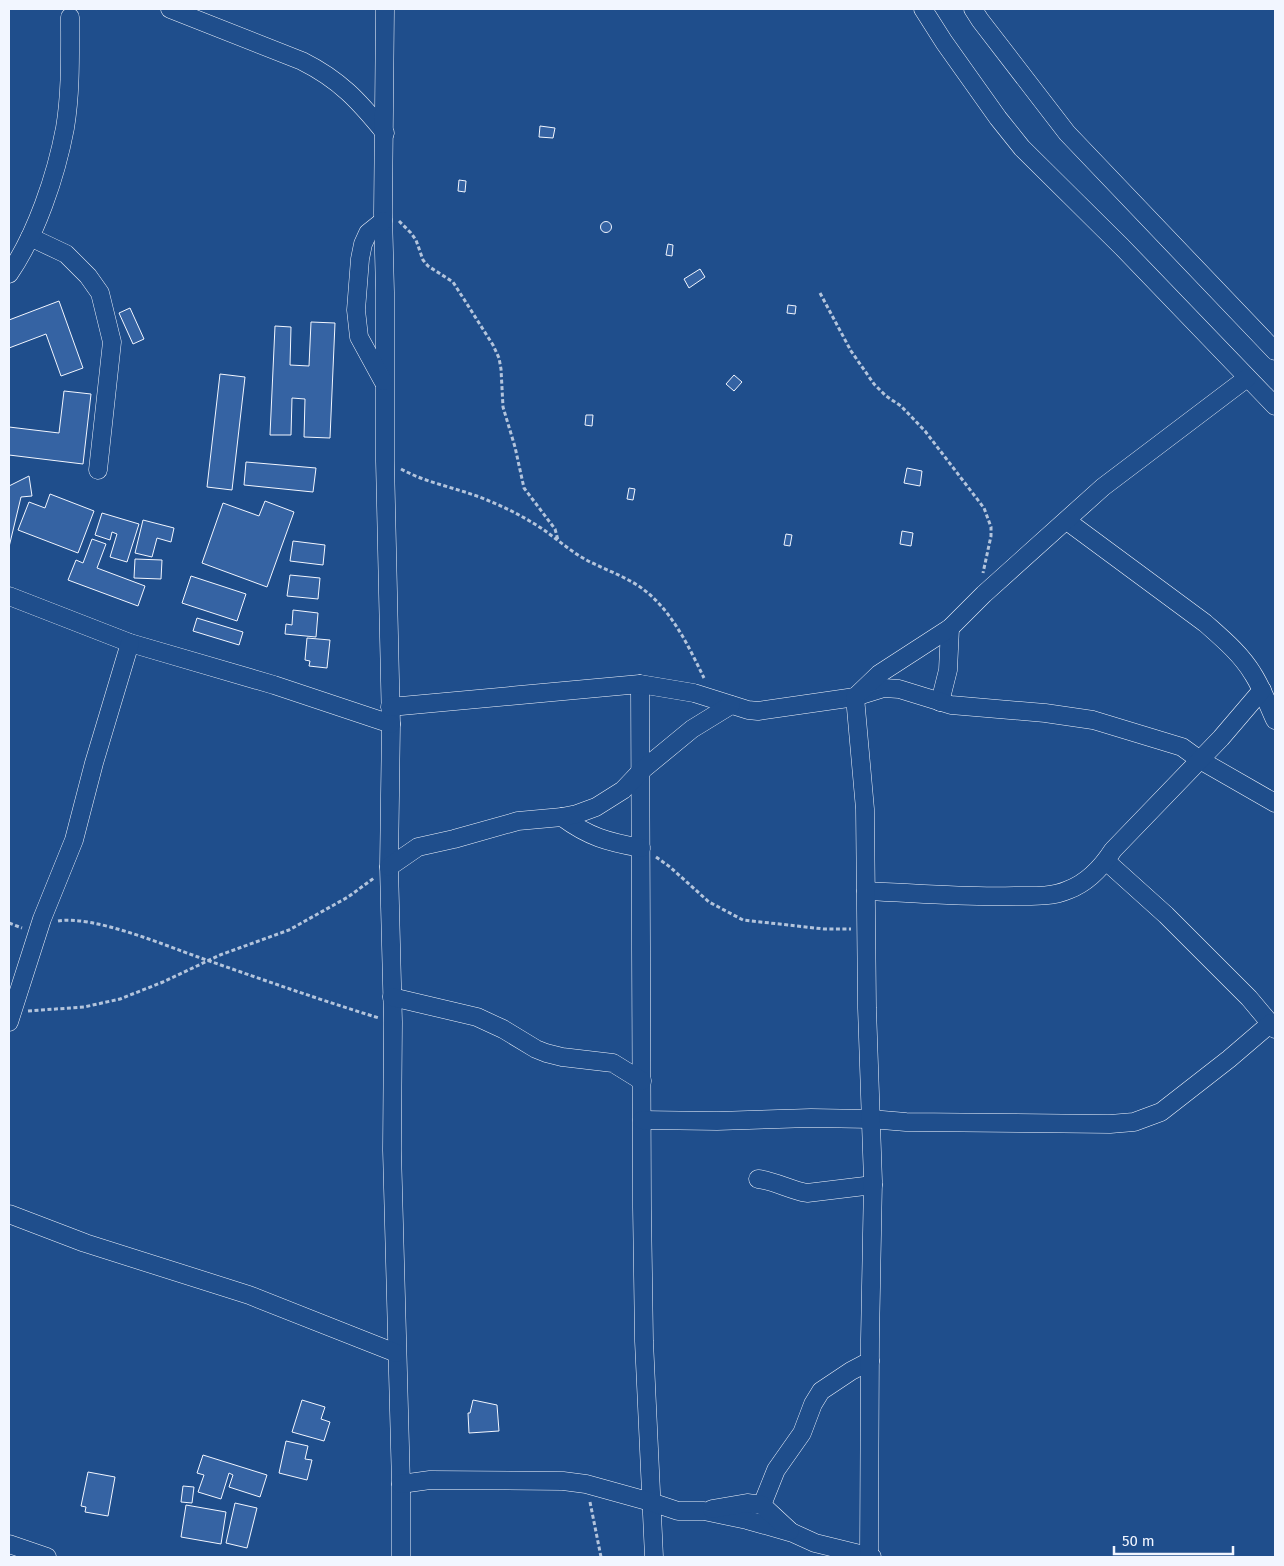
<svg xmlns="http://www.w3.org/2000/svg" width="1284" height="1566" font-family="'Fira Sans',sans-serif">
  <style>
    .building { fill: #3563a3; stroke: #f2f6ff }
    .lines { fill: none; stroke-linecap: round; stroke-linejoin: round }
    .minor-casing { stroke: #f2f6ff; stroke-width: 19 }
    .path { stroke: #b3c4dc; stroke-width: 3; stroke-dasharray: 4 2.5; stroke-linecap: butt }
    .minor { stroke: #1f4e8c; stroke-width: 18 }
  </style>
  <rect width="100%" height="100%" fill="#1f4e8c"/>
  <g class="building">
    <path d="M540 126 555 128 553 138 539 137Z"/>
    <path d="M459 180 466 181 465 192 458 191Z"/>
    <circle cx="606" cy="227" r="5.5"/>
    <path d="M668 244 673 245 672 256 666 255Z"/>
    <path d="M700 269 705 277 689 288 684 279Z"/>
    <path d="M59 301 83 368 61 376 46 334 9 348V320Z"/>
    <path d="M788 305 796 306 795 314 787 313Z"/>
    <path d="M130 308 144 339 133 344 119 313Z"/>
    <path d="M311 322 335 323 330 438 304 437 305 399 292 398 291 435H270L275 326 291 327 290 365 309 366Z"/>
    <path d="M220 374 245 377 232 490 207 487Z"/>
    <path d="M734 375 742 382 734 391 726 384Z"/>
    <path d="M64 391 91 394 83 464 9 455V427L59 433Z"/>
    <path d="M586 415H593L592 426 585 425Z"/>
    <path d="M246 462 316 468 313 492 244 485Z"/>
    <path d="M907 468 922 471 920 486 904 483Z"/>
    <path d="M29 476 32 496 21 497 9 547V486Z"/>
    <path d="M629 488 635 489 633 500 627 499Z"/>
    <path d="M50 494 94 511 78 553 18 530 29 502 45 508Z"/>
    <path d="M265 501 294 512 267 587 202 563 223 503 259 516Z"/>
    <path d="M102 513 139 524 127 562 110 557 117 534 112 532 110 540 95 535Z"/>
    <path d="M143 520 174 528 171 542 157 538 152 557 135 553Z"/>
    <path d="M902 531 913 533 911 546 900 544Z"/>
    <path d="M786 534 792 535 790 546 784 545Z"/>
    <path d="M92 539 106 544 97 568 145 586 138 606 68 580 76 560 83 563Z"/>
    <path d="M293 541 325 545 323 565 290 561Z"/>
    <path d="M135 559 162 560 161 579 134 578Z"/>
    <path d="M290 575 320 578 318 599 287 596Z"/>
    <path d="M191 576 246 594 237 621 182 603Z"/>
    <path d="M293 610 318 613 316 637 285 634 286 624 292 625Z"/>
    <path d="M197 618 243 632 239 645 193 631Z"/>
    <path d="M307 638 330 640 327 668 309 666 310 661 305 660Z"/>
    <path d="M302 1400 325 1407 321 1419 330 1422 324 1441 292 1432Z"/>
    <path d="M473 1400 497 1405 499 1431 469 1433 468 1413H470Z"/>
    <path d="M286 1441 308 1446 305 1459 312 1460 307 1480 279 1473Z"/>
    <path d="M203 1455 267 1475 260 1497 229 1487 233 1475 229 1473 221 1499 198 1492 204 1475 197 1473Z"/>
    <path d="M88 1472 115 1477 108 1516 85 1512 86 1507 81 1506Z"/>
    <path d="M183 1486 194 1487 192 1503 181 1502Z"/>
    <path d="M235 1503 257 1508 247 1548 226 1543Z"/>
    <path d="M186 1505 226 1512 221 1544 181 1537Z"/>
  </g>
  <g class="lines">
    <g class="minor-casing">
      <g id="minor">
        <path d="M170 9 302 61C340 80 359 101 385 133"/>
        <path d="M385 9 383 213 385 292V461L391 724 389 867 393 1022 392 1150 401 1484V1557"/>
        <path d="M923 9 944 42 998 118 1022 148 1122 247 1275 406"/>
        <path d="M973 9 980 20 1067 133 1275 351"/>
        <path d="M30 237 66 254 88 276 100 293 112 342 98 470"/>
        <path d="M9 274C36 235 56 176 65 128 71 92 70 54 70 17"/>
        <path d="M383 381 359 337 356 310 360 259 363 244 368 233 383 221"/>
        <path d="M1067 521 1205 623C1223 639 1241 654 1253 674 1262 688 1268 705 1275 720"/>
        <path d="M9 596 130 643 274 685 391 724"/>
        <path d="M640 684 642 1207 644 1341 654 1557"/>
        <path d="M940 702 948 670 950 628"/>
        <path d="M390 707 640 684 694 693 748 710 758 711 855 697 884 688 899 689 951 705 1045 713 1093 720 1182 747 1200 760 1275 803"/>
        <path d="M562 817C589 837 608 842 641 848"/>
        <path d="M1106 861 1166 915 1249 998 1275 1029"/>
        <path d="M389 867 418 847 454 839 518 821 562 817 577 814 596 807 623 790 641 771 692 729 731 705"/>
        <path d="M866 891C916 893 966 898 1015 896 1033 896 1052 897 1068 890 1087 883 1102 867 1113 850L1221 738 1262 690"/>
        <path d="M392 997 477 1017 503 1029 536 1049 546 1053 562 1057 613 1063 642 1081"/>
        <path d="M9 1022 42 919 74 840 94 763 130 643"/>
        <path d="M642 1120 717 1121 811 1118 870 1119 906 1122 1110 1124 1134 1122 1161 1112 1229 1059 1271 1023"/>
        <path d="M758 1179C775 1181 790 1190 807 1193L873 1185"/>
        <path d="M9 1214 85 1243 249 1295 396 1353"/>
        <path d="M401 1484 430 1480 563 1481 586 1484 651 1502 678 1511H704L747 1520 793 1533 815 1543 872 1557"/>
        <path d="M762 1505 776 1470 802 1433 813 1404 821 1391 851 1371 870 1361"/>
        <path d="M712 1509 747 1503 762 1505 790 1531"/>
        <path d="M9 1544 47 1557"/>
        <path d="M869 1557 870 1340 873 1181 867 1008 865 809 855 697 879 674 950 628 984 594 1103 487 1247 378"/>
      </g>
    </g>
    <g class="path">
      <path d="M399 221 411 233 416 240 423 260 428 266 453 282 493 345 499 358 501 369 503 407 515 447 524 488 555 529 558 540"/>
      <path d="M820 293 851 351 874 384 886 396 901 406 925 431 984 508 991 527V536L983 573"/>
      <path d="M401 469C428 484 459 488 487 500 507 508 526 518 544 530 555 538 566 547 578 555 595 566 615 572 632 582 668 602 687 643 704 678"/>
      <path d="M656 857 670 867 709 902 743 920 824 929H851"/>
      <path d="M58 921C93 915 164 945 198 957 258 978 317 999 379 1018"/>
      <path d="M9 923 22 928"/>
      <path d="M28 1011 84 1007 120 999 163 982 220 955 289 930 348 897 374 878"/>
      <path d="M590 1502 601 1557"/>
    </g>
    <use href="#minor" class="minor"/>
  </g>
  <rect width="1284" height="1566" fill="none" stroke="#f2f6ff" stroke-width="20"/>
  <path d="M1114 1546v8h119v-8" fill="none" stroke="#f2f6ff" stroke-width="2.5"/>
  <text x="1122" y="1546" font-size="15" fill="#f2f6ff" stroke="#1f4e8c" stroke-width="4" paint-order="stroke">50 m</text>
</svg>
